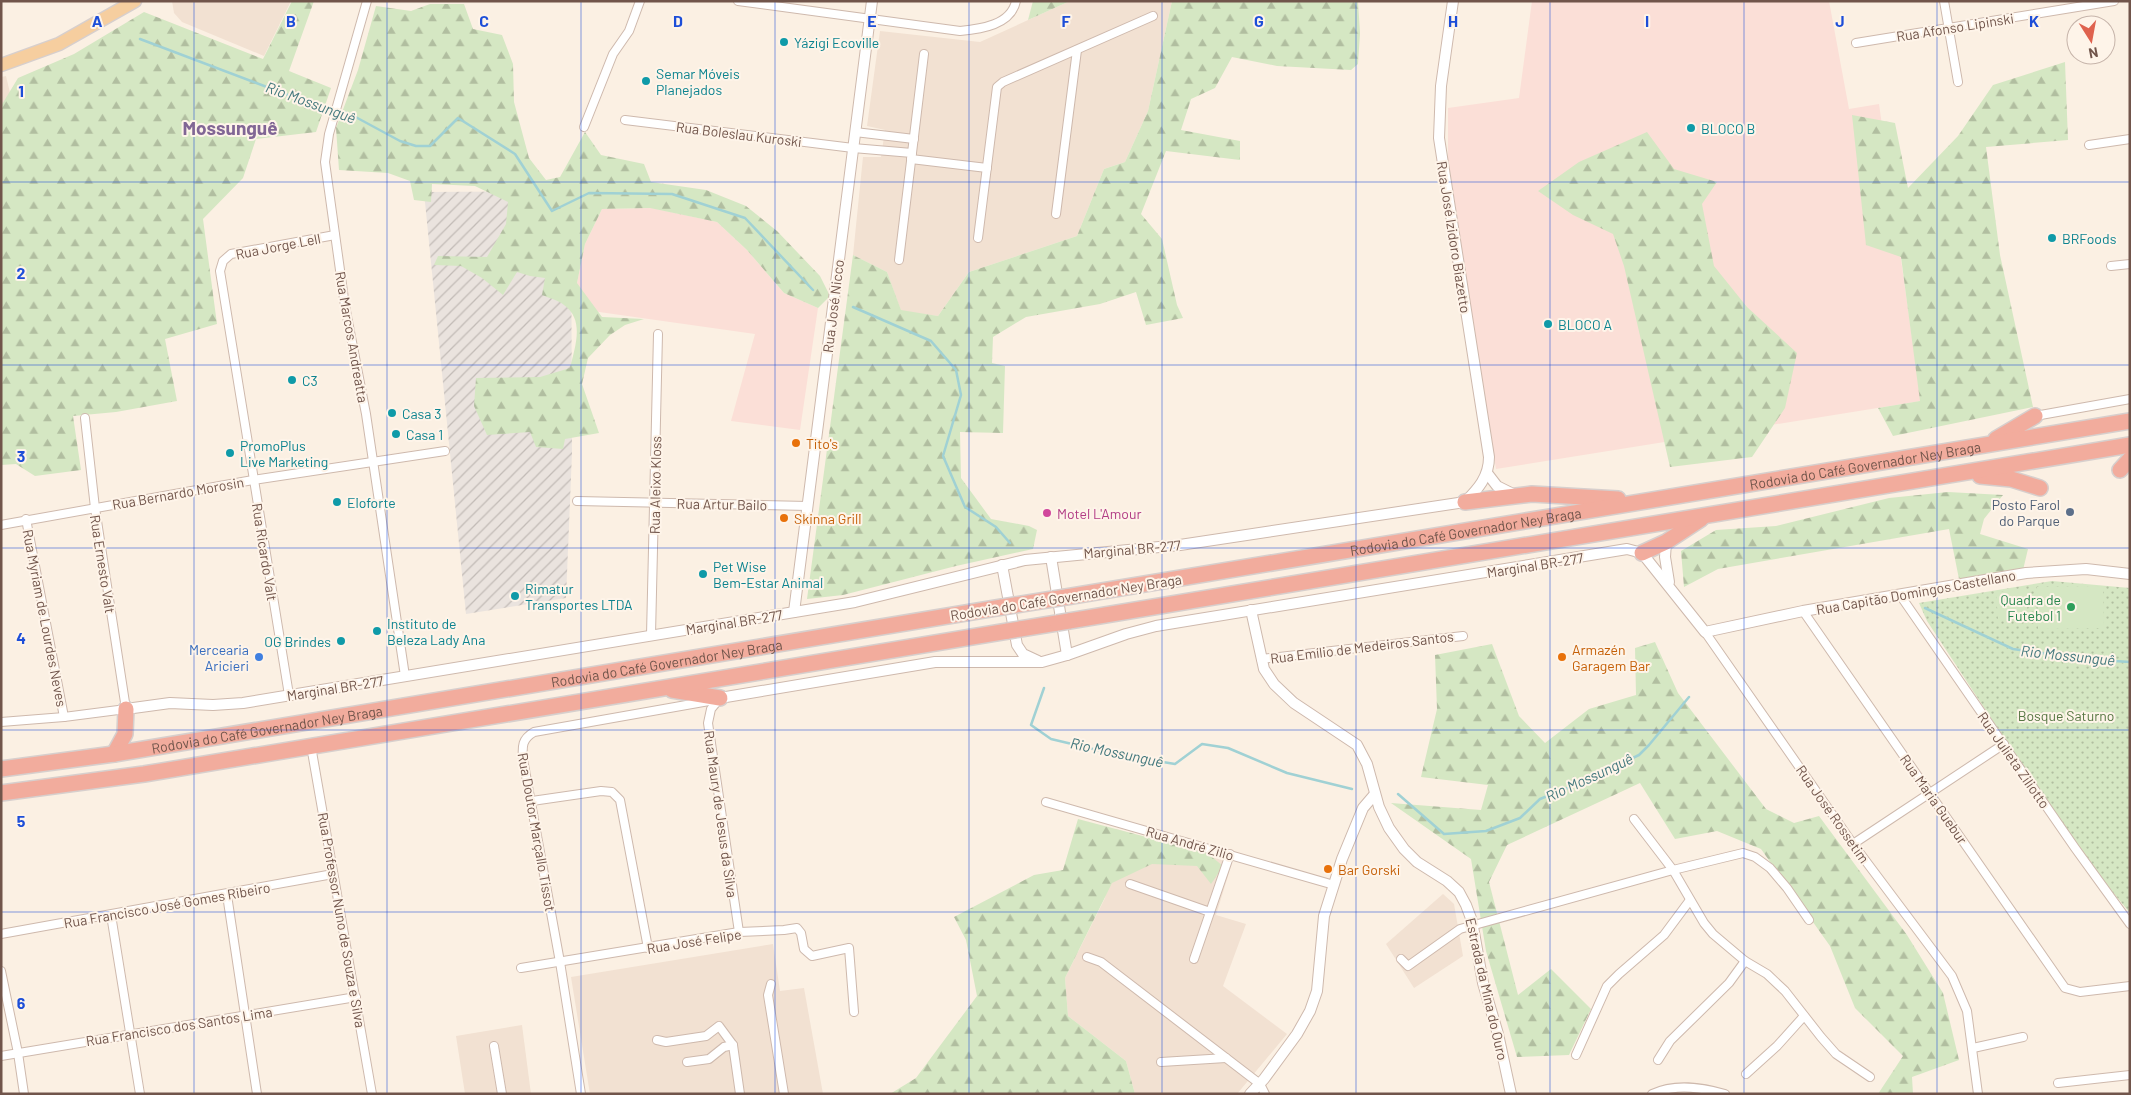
<svg xmlns="http://www.w3.org/2000/svg" width="2131" height="1095" font-family="Barlow,sans-serif">
  <style>
    .residential { fill: #f2e1d2 }
    .commercial { fill: #fbdfd7 }
    .industrial { fill: url(#industrial-furrows) }
    .forest { fill: url(#forest-firs) }
    .park { fill: url(#park-dots) }
    .garden { fill: #d5e7c3 }
    .lines { fill: none; stroke-linecap: round; stroke-linejoin: round }
    .stream { stroke: #a0d1d4; stroke-width: 2.5 }
    .minor-casing { stroke: #ceb9ad; stroke-width: 10 }
    .tertiary-casing { stroke: #ceb9ad; stroke-width: 12 }
    .primary-casing { stroke: #d7cfcd; stroke-width: 15 }
    .motorway-casing { stroke: #d7cfcd; stroke-width: 18 }
    .minor { stroke: #fff; stroke-width: 8 }
    .tertiary { stroke: #fff; stroke-width: 10 }
    .primary { stroke: #f6ce9f; stroke-width: 12 }
    .motorway { stroke: #f2ac9d; stroke-width: 15 }
    .motorway-bridge-casing { stroke: #d7cfcd; stroke-width: 18; stroke-linecap: butt }
    .motorway-bridge { stroke: #f2ac9d; stroke-width: 15 }
    .grid { fill: none; stroke: #1d4ed8; stroke-width: 1; stroke-opacity: 0.55 }
    .culture-dot { fill: #0f9aa8; stroke: #fef4e9; stroke-width: 2 }
    .food-dot { fill: #e8710a; stroke: #fef4e9; stroke-width: 2 }
    .service-dot { fill: #5c6f8a; stroke: #fef4e9; stroke-width: 2 }
    .hotel-dot { fill: #d1479c; stroke: #fef4e9; stroke-width: 2 }
    .leisure-dot { fill: #2e9e5b; stroke: #fef4e9; stroke-width: 2 }
    .shop-dot { fill: #3f7fe0; stroke: #fef4e9; stroke-width: 2 }
    .labels { text-anchor: middle; dominant-baseline: central; stroke-width: 4; stroke-linejoin: round; paint-order: stroke }
    .street-label { font-size: 14px; fill: #71554b; stroke: #fef4e9 }
    .culture-label { font-size: 14px; fill: #0d838f; stroke: #fef4e9; text-anchor: start }
    .food-label { font-size: 14px; fill: #c56008; stroke: #fef4e9; text-anchor: start }
    .service-label { font-size: 14px; fill: #4e5e75; stroke: #fef4e9; text-anchor: end }
    .hotel-label { font-size: 14px; fill: #b23c85; stroke: #fef4e9; text-anchor: start }
    .leisure-label { font-size: 14px; fill: #27864d; stroke: #fef4e9; text-anchor: end }
    .shop-label { font-size: 14px; fill: #366cbe; stroke: #fef4e9; text-anchor: end }
    .park-label { font-size: 14px; fill: #577743; stroke: #fef4e9 }
    .water-label { font-size: 15px; font-style: italic; fill: #43787d; stroke: #fef4e9 }
    .district-label { font-size: 19px; font-weight: bold; fill: #816695; stroke: #fef4e9 }
    .grid-label { font-size: 16px; text-anchor: middle; font-weight: bold; fill: #1d4ed8; stroke: #fef4e9; stroke-width: 4; stroke-linejoin: round; paint-order: stroke }
  </style>
  <defs>
    <pattern id="industrial-furrows" width="10" height="10" patternUnits="userSpaceOnUse" patternTransform="scale(1.25)"><rect width="10" height="10" fill="#eae3de"/><path d="M-1 1l2-2M0 10L10 0M9 11l2-2" fill="none" stroke="#c2bbb6"/></pattern>
    <pattern id="forest-firs" width="22" height="20" patternUnits="userSpaceOnUse" patternTransform="scale(1.25)"><rect width="22" height="20" fill="#d5e7c3"/><path d="M5 1l3.5 6h-7zM16 11l3.5 6h-7z" fill="#b1bea0"/></pattern>
    <pattern id="park-dots" width="8" height="8" patternUnits="userSpaceOnUse" patternTransform="scale(1.25)"><rect width="8" height="8" fill="#d5e7c3"/><path d="M2 2h.1M6 6h.1" fill="none" stroke="#b1bea0" stroke-width="1.8" stroke-linecap="round"/></pattern>
  </defs>
  <rect width="100%" height="100%" fill="#fbf0e3"/>
  <g class="residential">
    <path d="M172 1H291L264 56 182 22 174 13Z"/>
    <path d="M1070 1H1172L1148 111 1125 162 1104 169 1077 236 969 272 938 316 901 311 887 272 853 255 863 157H881L885 130 867 126 880 31 980 42Z"/>
    <path d="M6 76 11 97 1 109V77Z"/>
    <path d="M1116 829 1232 863 1216 915 1246 924 1223 986 1287 1034 1237 1094H1135L1126 1061 1068 1016 1065 978 1105 898Z"/>
    <path d="M1443 894 1454 904 1463 956 1414 988 1386 944Z"/>
    <path d="M773 944 780 991 804 988 823 1094H590L571 977Z"/>
    <path d="M522 1025 531 1094H465L456 1036Z"/>
  </g>
  <g class="commercial">
    <path d="M1532 1H1829L1849 109 1879 104 1921 401 1496 469 1448 158V108L1519 98Z"/>
    <path d="M652 208 717 222 747 250 784 293 818 308 800 430 731 421 755 334 585 310 577 283 585 244 602 209Z"/>
  </g>
  <path class="industrial" d="M571 191 572 453 566 598 466 614 424 192Z"/>
  <g class="forest">
    <path d="M292 1H314L289 71 331 88 316 132 256 139 243 178 203 219 217 324 165 339 177 401 116 412 73 416 81 470 35 476 16 464 1 465V106L18 78 74 54 144 12 263 59Z"/>
    <path d="M1033 1H1070L1028 20Z"/>
    <path d="M1172 1H1358L1360 33 1358 64 1351 70 1277 66 1232 57 1215 88 1191 99 1181 130 1240 141V160L1166 151 1141 214 1162 239 1177 305 1183 318 1146 325 1136 292 1100 304 1026 317 993 337 992 363 1005 366 1003 433 960 432 961 478 991 519 1029 526 1037 530 1033 549 956 566 843 595 807 599 853 255 887 272 901 310 938 316 969 272 1077 236 1104 169 1125 162 1148 111Z"/>
    <path d="M430 4H464L473 29 502 35 513 64 514 102 529 158 546 180 560 177 585 132 601 155 644 164 651 182 706 190 746 206 777 231 820 276 830 296 818 308 784 293 747 250 717 222 650 208 602 209 585 244 577 283 602 317 644 319 625 325 610 335 588 358 582 384 599 433 565 439 563 449 536 447 530 432 487 435 474 406 476 378 540 377 570 368C575 347 585 320 564 305 558 300 549 298 542 295L545 278 530 276 517 272 503 295 482 278 461 266 434 265 438 256 487 257 506 224 508 202 475 186 432 184 431 202 414 200 410 181 388 173 339 170 336 128 358 70 376 6 411 11Z"/>
    <path d="M2065 62 2068 140 1986 147 2000 255 2033 407 1893 436 1878 408 1920 401 1901 257 1866 245 1852 115 1895 123 1908 188 1958 136 1993 85Z"/>
    <path d="M1647 132 1674 169 1717 182 1702 204 1714 266 1747 307 1797 353 1785 408 1752 457 1670 467 1624 266 1613 234 1573 215 1538 191 1579 162Z"/>
    <path d="M1948 492 2003 495 1984 519 1980 534 2028 549 2023 570 1959 579 1949 529 1718 569 1684 587 1681 551 1716 530 1776 526 1889 498Z"/>
    <path d="M1655 642 1678 693 1766 809 1794 823 1819 816 1907 935 1943 993 1959 1060 1912 1077 1913 1094H1878L1903 1056 1855 1008 1830 946 1761 849 1717 831 1675 839 1640 783 1507 845 1489 882 1518 995 1551 969 1591 1009 1569 1055 1517 1057 1486 951 1471 859 1391 803 1481 810 1488 785 1421 777 1437 709 1435 655 1492 644 1519 716 1545 743 1589 709 1636 695 1635 648Z"/>
    <path d="M1078 819 1207 853 1223 866 1211 884 1197 866 1152 864 1112 883 1065 978 1068 1016 1126 1061 1135 1094H890L916 1078 977 996 966 940 954 917 1034 875 1063 870Z"/>
  </g>
  <path class="park" d="M2052 581 2130 588V913L2077 849 1927 621 1919 603Z"/>
  <g class="garden">
    <path d="M2103 586 2104 628 2038 629 2037 587Z"/>
    <path d="M2026 590 2028 618 1998 620 1996 592Z"/>
  </g>
  <g class="lines">
    <g class="stream">
      <path d="M140 39 296 98 350 114 400 141 416 146H430L458 118 515 154 552 211 589 193 672 194 745 218 813 290"/>
      <path d="M853 307 931 341 956 370 961 395 943 456 965 507 996 527 1010 543"/>
      <path d="M1925 608 2013 649 2083 659 2130 662"/>
      <path d="M1044 688 1031 725 1051 739 1114 754 1175 764 1202 744 1228 748 1287 773 1352 789"/>
      <path d="M1398 794 1444 834 1486 831 1520 818 1540 799 1585 781 1639 755 1649 745 1689 697"/>
    </g>
    <g class="minor-casing">
      <g id="minor">
        <path d="M367 1 329 134 325 162 345 306 366 414 405 676"/>
        <path d="M738 1 960 31C981 29 1011 25 1016 1"/>
        <path d="M1944 1 1958 82"/>
        <path d="M1856 43 2114 1"/>
        <path d="M625 120 853 148 912 153"/>
        <path d="M584 127 613 54 629 31 640 1"/>
        <path d="M855 132 914 139"/>
        <path d="M2089 145 2130 139"/>
        <path d="M911 159 987 168"/>
        <path d="M1056 214 1077 50"/>
        <path d="M978 238 997 87 1003 82 1153 16"/>
        <path d="M899 260 924 54"/>
        <path d="M2111 266 2130 264"/>
        <path d="M2035 416 2130 399"/>
        <path d="M577 501 808 506"/>
        <path d="M26 519 64 717"/>
        <path d="M1 525 253 480 445 451"/>
        <path d="M1900 595 2075 848 2130 924"/>
        <path d="M1803 611 2065 988 2080 992 2130 986"/>
        <path d="M1705 632 1853 844 1952 976 1967 1011 1978 1094"/>
        <path d="M651 635 658 334"/>
        <path d="M1261 659 1463 636"/>
        <path d="M289 695 220 271 223 261 231 254 335 235"/>
        <path d="M720 698 711 709 708 723 739 932"/>
        <path d="M1 722 64 717 126 709 95 508 85 418"/>
        <path d="M311 746 372 1094"/>
        <path d="M532 801 601 791 612 792 620 800 648 948"/>
        <path d="M1046 802 1334 885"/>
        <path d="M1634 819 1673 870 1704 923 1713 934 1745 961 1767 974 1785 991 1821 1037 1836 1054 1870 1077"/>
        <path d="M1853 844 2004 744"/>
        <path d="M1130 884 1210 912"/>
        <path d="M227 895 257 1094"/>
        <path d="M111 915 140 1094"/>
        <path d="M1 934 333 874"/>
        <path d="M1087 957 1101 962 1260 1084 1265 1094"/>
        <path d="M1194 959 1230 854"/>
        <path d="M1401 959 1408 966 1460 929 1673 870 1743 853 1755 857 1770 868 1787 888 1809 920"/>
        <path d="M521 968 739 932 784 930 797 928 801 933 804 949 812 956 849 948 854 1012"/>
        <path d="M1 971 18 1053 24 1094"/>
        <path d="M771 984 768 995 784 1094"/>
        <path d="M657 1040 666 1042 706 1036 719 1026 733 1045 740 1094"/>
        <path d="M494 1046 502 1094"/>
        <path d="M1973 1048 2023 1037"/>
        <path d="M1576 1055 1607 986 1619 974 1664 935 1690 900"/>
        <path d="M1 1056 356 997"/>
        <path d="M1658 1060 1670 1041 1729 983 1745 961"/>
        <path d="M687 1062 709 1059 724 1047 733 1045"/>
        <path d="M1161 1062 1226 1058"/>
        <path d="M1746 1074 1777 1046 1804 1016"/>
        <path d="M2058 1083 2130 1075"/>
        <path d="M581 1094 560 962 523 759C522 746 522 739 534 732L709 701"/>
        <path d="M1652 1094C1675 1083 1701 1087 1725 1094"/>
      </g>
    </g>
    <g class="tertiary-casing">
      <g id="tertiary">
        <path d="M1487 473 1497 486 1515 495"/>
        <path d="M1666 542 1665 557 1669 582"/>
        <path d="M1051 557 1067 655"/>
        <path d="M1002 565 1017 645 1023 654 1038 661"/>
        <path d="M1251 610 1264 669 1274 684 1294 703 1357 745 1367 764 1379 807 1389 828 1404 849 1417 862 1447 881 1459 892 1466 905 1472 921 1483 983 1498 1034 1511 1094"/>
        <path d="M794 612 872 1"/>
        <path d="M720 698 935 662H1042L1067 655 1126 634 1156 626 1627 549 1642 553 1705 632 1803 611 2026 573 2086 569 2130 574"/>
        <path d="M126 709 170 703 213 705 243 703 855 602 1025 560 1180 545 1465 502C1478 489 1489 477 1489 457L1439 138 1441 86 1453 1"/>
        <path d="M1250 1094 1264 1079 1297 1034 1310 1011 1317 991 1324 916 1342 859 1363 808 1375 794"/>
      </g>
    </g>
    <g class="primary-casing">
      <path id="primary" d="M1 65 59 44 135 1"/>
    </g>
    <g class="motorway-casing">
      <g id="motorway">
        <path d="M1996 439 2035 416"/>
        <path d="M2120 470 2130 459"/>
        <path d="M1980 476 2011 479 2040 488"/>
        <path d="M1465 502 1532 494 1618 499"/>
        <path d="M1642 553 1666 542 1701 519"/>
        <path id="s1" d="M1066 597 2130 421"/>
        <path d="M1015 605 1053 599"/>
        <path d="M1069 621 2130 445"/>
        <path d="M1020 629 1057 623"/>
        <path d="M672 690 720 698"/>
        <path d="M114 754 125 734 126 709"/>
        <path id="s2" d="M1 769 114 754 1002 607"/>
        <path d="M1 793 144 774 1008 631"/>
      </g>
    </g>
    <use href="#minor" class="minor"/>
    <use href="#tertiary" class="tertiary"/>
    <use href="#primary" class="primary"/>
    <use href="#motorway" class="motorway"/>
    <g class="motorway-bridge-casing">
      <g id="motorway-bridge">
        <path d="M1053 599 1066 597"/>
        <path d="M1002 607 1015 605"/>
        <path d="M1057 623 1069 621"/>
        <path d="M1008 631 1020 629"/>
      </g>
    </g>
    <use href="#motorway-bridge" class="motorway-bridge"/>
  </g>
  <path class="grid" d="M194 1V1094M387 1V1094M581 1V1094M775 1V1094M969 1V1094M1162 1V1094M1356 1V1094M1550 1V1094M1744 1V1094M1937 1V1094M1 182H2130M1 365H2130M1 548H2130M1 730H2130M1 912H2130"/>
  <g class="culture-dot">
    <circle cx="784" cy="42" r="5"/>
    <circle cx="646" cy="81" r="5"/>
    <circle cx="1691" cy="128" r="5"/>
    <circle cx="2052" cy="238" r="5"/>
    <circle cx="1548" cy="324" r="5"/>
    <circle cx="292" cy="380" r="5"/>
    <circle cx="392" cy="413" r="5"/>
    <circle cx="396" cy="434" r="5"/>
    <circle cx="230" cy="453" r="5"/>
    <circle cx="337" cy="502" r="5"/>
    <circle cx="703" cy="574" r="5"/>
    <circle cx="515" cy="596" r="5"/>
    <circle cx="377" cy="631" r="5"/>
    <circle cx="341" cy="641" r="5"/>
  </g>
  <g class="food-dot">
    <circle cx="796" cy="443" r="5"/>
    <circle cx="784" cy="518" r="5"/>
    <circle cx="1562" cy="657" r="5"/>
    <circle cx="1328" cy="869" r="5"/>
  </g>
  <circle class="service-dot" cx="2070" cy="512" r="5"/>
  <circle class="hotel-dot" cx="1047" cy="513" r="5"/>
  <circle class="leisure-dot" cx="2071" cy="607" r="5"/>
  <circle class="shop-dot" cx="259" cy="657" r="5"/>
  <g class="labels">
    <g class="street-label">
      <text transform="translate(1955 27) rotate(-9)">Rua Afonso Lipinski</text>
      <text transform="translate(739 134) rotate(7)">Rua Boleslau Kuroski</text>
      <text transform="translate(1454 237) rotate(81)">Rua José Izidoro Biazetto</text>
      <text transform="translate(278 246) rotate(-11)">Rua Jorge Lell</text>
      <text transform="translate(833 306) rotate(-83)">Rua José Nicco</text>
      <text transform="translate(352 337) rotate(80)">Rua Marcos Andreatta</text>
      <text stroke="none"><textPath href="#s1" startOffset="810">Rodovia do Café Governador Ney Braga</textPath></text>
      <text transform="translate(655 485) rotate(-89)">Rua Aleixo Kloss</text>
      <text transform="translate(178 493) rotate(-10)">Rua Bernardo Morosin</text>
      <text transform="translate(722 504) rotate(1)">Rua Artur Bailo</text>
      <text stroke="none"><textPath href="#s1" startOffset="405">Rodovia do Café Governador Ney Braga</textPath></text>
      <text transform="translate(1132 549) rotate(-5)">Marginal BR-277</text>
      <text transform="translate(265 552) rotate(81)">Rua Ricardo Valt</text>
      <text transform="translate(103 564) rotate(81)">Rua Ernesto Valt</text>
      <text transform="translate(1535 565) rotate(-9)">Marginal BR-277</text>
      <text transform="translate(1916 592) rotate(-10)">Rua Capitão Domingos Castellano</text>
      <text transform="translate(1066 597) rotate(-9)">Rodovia do Café Governador Ney Braga</text>
      <text transform="translate(45 618) rotate(79)">Rua Myriam de Lourdes Neves</text>
      <text transform="translate(734 622) rotate(-9)">Marginal BR-277</text>
      <text transform="translate(1362 647) rotate(-7)">Rua Emílio de Medeiros Santos</text>
      <text stroke="none"><textPath href="#s2" startOffset="674">Rodovia do Café Governador Ney Braga</textPath></text>
      <text transform="translate(335 688) rotate(-9)">Marginal BR-277</text>
      <text stroke="none"><textPath href="#s2" startOffset="269">Rodovia do Café Governador Ney Braga</textPath></text>
      <text transform="translate(2014 760) rotate(55)">Rua Julieta Ziliotto</text>
      <text transform="translate(1934 799) rotate(55)">Rua Maria Guebur</text>
      <text transform="translate(721 814) rotate(82)">Rua Maury de Jesus da Silva</text>
      <text transform="translate(1833 814) rotate(55)">Rua José Rossetim</text>
      <text transform="translate(537 832) rotate(80)">Rua Doutor Marçallo Tissot</text>
      <text transform="translate(1190 843) rotate(16)">Rua André Zilio</text>
      <text transform="translate(167 905) rotate(-10)">Rua Francisco José Gomes Ribeiro</text>
      <text transform="translate(342 920) rotate(80)">Rua Professor Nuno de Souza e Silva</text>
      <text transform="translate(694 941) rotate(-9)">Rua José Felipe</text>
      <text transform="translate(1487 989) rotate(77)">Estrada da Mina do Ouro</text>
      <text transform="translate(179 1026) rotate(-9)">Rua Francisco dos Santos Lima</text>
    </g>
    <g class="culture-label">
      <text x="794" y="42">Yázigi Ecoville</text>
      <text x="656" y="73">Semar Móveis<tspan x="656" dy="16">Planejados</tspan></text>
      <text x="1701" y="128">BLOCO B</text>
      <text x="2062" y="238">BRFoods</text>
      <text x="1558" y="324">BLOCO A</text>
      <text x="302" y="380">C3</text>
      <text x="402" y="413">Casa 3</text>
      <text x="406" y="434">Casa 1</text>
      <text x="240" y="445">PromoPlus<tspan x="240" dy="16">Live Marketing</tspan></text>
      <text x="347" y="502">Eloforte</text>
      <text x="713" y="566">Pet Wise<tspan x="713" dy="16">Bem-Estar Animal</tspan></text>
      <text x="525" y="588">Rimatur<tspan x="525" dy="16">Transportes LTDA</tspan></text>
      <text x="387" y="623">Instituto de<tspan x="387" dy="16">Beleza Lady Ana</tspan></text>
      <text x="331" y="641" text-anchor="end">OG Brindes</text>
    </g>
    <g class="food-label">
      <text x="806" y="443">Tito's</text>
      <text x="794" y="518">Skinna Grill</text>
      <text x="1572" y="649">Armazén<tspan x="1572" dy="16">Garagem Bar</tspan></text>
      <text x="1338" y="869">Bar Gorski</text>
    </g>
    <g class="service-label">
      <text x="2060" y="504">Posto Farol<tspan x="2060" dy="16">do Parque</tspan></text>
    </g>
    <g class="hotel-label">
      <text x="1057" y="513">Motel L'Amour</text>
    </g>
    <g class="leisure-label">
      <text x="2061" y="599">Quadra de<tspan x="2061" dy="16">Futebol 1</tspan></text>
    </g>
    <g class="shop-label">
      <text x="249" y="649">Mercearia<tspan x="249" dy="16">Aricieri</tspan></text>
    </g>
    <g class="park-label">
      <text x="2066" y="715">Bosque Saturno</text>
    </g>
    <g class="water-label">
      <text transform="translate(311 102) rotate(20)">Rio Mossunguê</text>
      <text transform="translate(2068 655) rotate(6)">Rio Mossunguê</text>
      <text transform="translate(1117 752) rotate(12)">Rio Mossunguê</text>
      <text transform="translate(1589 777) rotate(-25)">Rio Mossunguê</text>
    </g>
    <g class="district-label">
      <text x="230" y="127">Mossunguê</text>
    </g>
  </g>
  <g class="grid-label">
    <text x="97" y="27">A</text>
    <text x="291" y="27">B</text>
    <text x="484" y="27">C</text>
    <text x="678" y="27">D</text>
    <text x="872" y="27">E</text>
    <text x="1066" y="27">F</text>
    <text x="1259" y="27">G</text>
    <text x="1453" y="27">H</text>
    <text x="1647" y="27">I</text>
    <text x="1840" y="27">J</text>
    <text x="2034" y="27">K</text>
    <text x="21" y="97">1</text>
    <text x="21" y="279">2</text>
    <text x="21" y="462">3</text>
    <text x="21" y="644">4</text>
    <text x="21" y="827">5</text>
    <text x="21" y="1009">6</text>
  </g>
  <rect width="2131" height="1095" fill="none" stroke="#71554b" stroke-width="5"/>
  <g transform="translate(2091 40) rotate(169)"><circle r="24" fill="#fef4e9" stroke="#c6b4aa"/>
  <path d="M0-4L9 19L0 12L-9 19Z" fill="#df624e"/>
  <text y="-8" font-size="14" font-weight="bold" text-anchor="middle" fill="#71554b">N</text>
  </g>
</svg>
